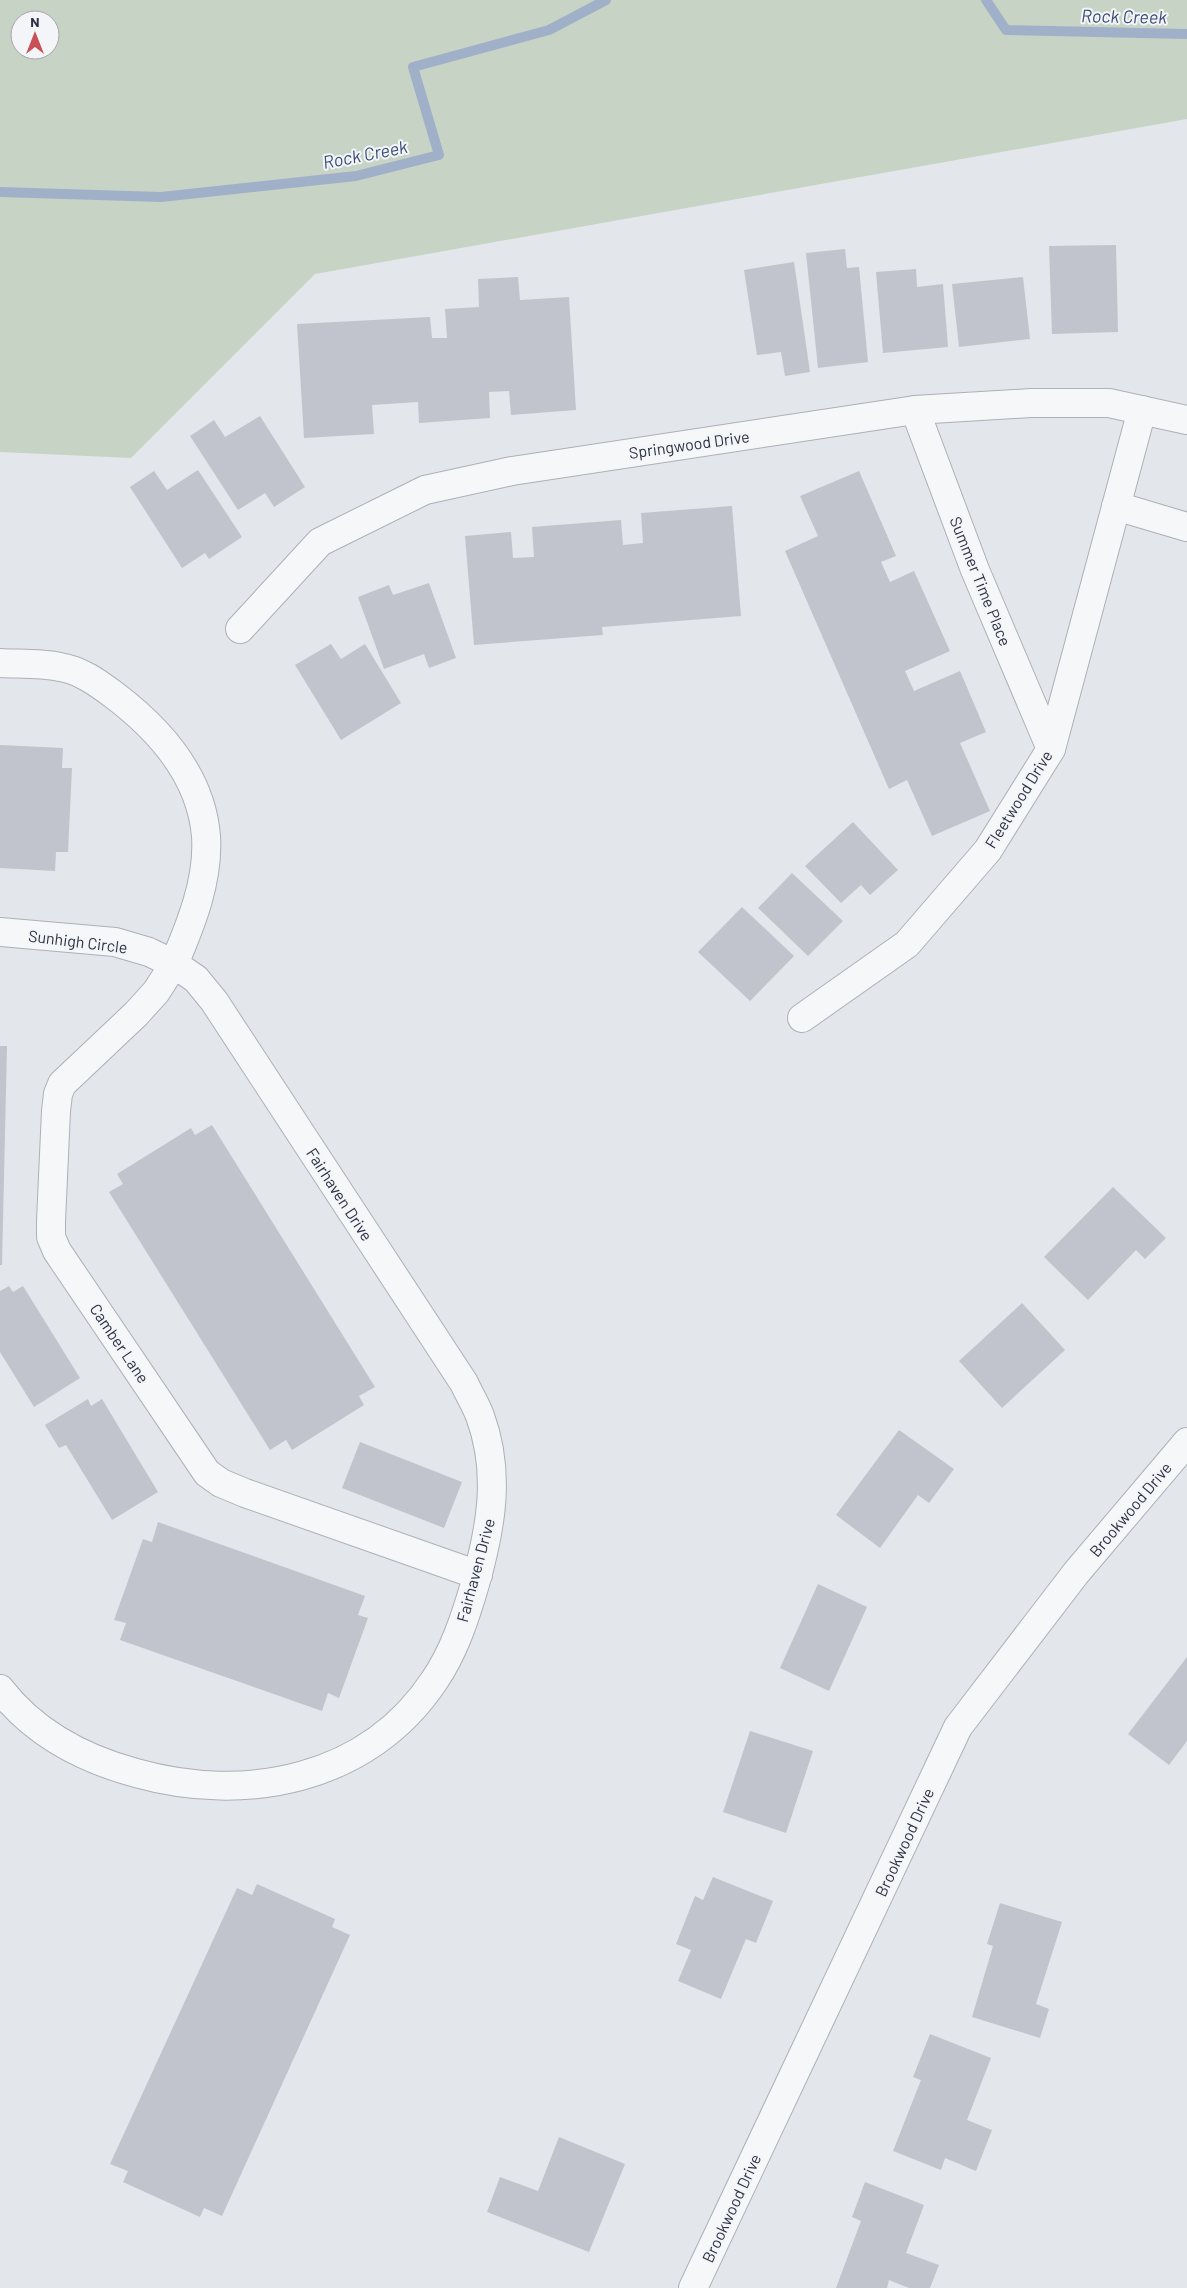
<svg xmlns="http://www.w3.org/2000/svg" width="1187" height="2288" font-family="Barlow,sans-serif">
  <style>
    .green { fill: #c7d4c5; fill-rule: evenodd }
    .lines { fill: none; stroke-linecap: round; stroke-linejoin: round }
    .stream { stroke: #a1b0c9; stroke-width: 10 }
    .building { fill: #c1c4cd }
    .minor-casing { stroke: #acb0b8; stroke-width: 30 }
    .minor { stroke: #f6f7f9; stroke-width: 28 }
    .labels { text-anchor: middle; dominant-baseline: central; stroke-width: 4; stroke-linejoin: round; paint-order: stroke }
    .street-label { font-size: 16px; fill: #2c3242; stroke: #f3f5f8 }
    .water-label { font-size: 18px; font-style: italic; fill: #384d75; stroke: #f3f5f8 }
  </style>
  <rect width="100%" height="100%" fill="#e3e6eb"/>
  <path class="green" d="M0 0H1187V119L315 274 131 458 0 452ZM20 20H50V50H20Z"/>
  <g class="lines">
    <g class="stream">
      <path d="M986 0 1006 30 1187 34"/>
      <path d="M0 192 161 197 356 176 439 155 413 67 549 30 606 0"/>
    </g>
  </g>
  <g class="building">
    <path d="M1116 245 1118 332 1052 334 1049 246Z"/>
    <path d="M845 249 847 268 859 267 868 362 818 368 806 253Z"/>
    <path d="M794 262 810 372 785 376 781 352 757 355 744 270Z"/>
    <path d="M916 269 917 287 943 284 948 347 883 353 876 272Z"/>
    <path d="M518 277 520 300 569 297 576 410 511 415 509 391 489 392 490 418 419 423 418 402 372 405 374 434 304 438 297 324 430 317 432 338H447L445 309 479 307 478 279Z"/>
    <path d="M1023 277 1030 339 959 347 952 284Z"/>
    <path d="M260 416 305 487 274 507 265 493 238 510 190 436 214 420 225 437Z"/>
    <path d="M198 470 242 537 209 559 205 553 182 568 130 487 154 471 167 490Z"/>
    <path d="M859 471 896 556 881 562 890 582 914 571 950 651 905 671 914 691 960 671 986 732 960 743 990 811 932 836 907 780 889 789 785 551 818 536 800 496Z"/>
    <path d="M732 506 741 616 602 627 603 635 474 645 465 536 511 532 513 558 534 557 532 527 621 520 623 545 643 543 641 513Z"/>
    <path d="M429 583 456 658 429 668 424 654 384 669 358 597 389 585 393 595Z"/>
    <path d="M331 644 341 659 365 644 401 703 341 740 295 665Z"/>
    <path d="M0 745 63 748 62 768H72L68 852H56L55 871 0 868Z"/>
    <path d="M853 822 898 870 870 895 861 885 841 903 805 866Z"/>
    <path d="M792 873 843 921 808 956 758 908Z"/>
    <path d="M742 907 794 956 750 1001 698 952Z"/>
    <path d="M0 1046H7L2 1265H0Z"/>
    <path d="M212 1125 375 1387 359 1396 364 1405 292 1450 286 1440 270 1450 109 1192 123 1184 117 1174 191 1128 195 1135Z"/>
    <path d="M1113 1187 1166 1238 1145 1259 1136 1250 1088 1300 1044 1257Z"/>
    <path d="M9 1286 13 1292 23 1286 80 1378 34 1407 0 1352V1291Z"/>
    <path d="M1022 1303 1065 1350 1002 1408 959 1361Z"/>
    <path d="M88 1399 91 1406 102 1399 158 1492 112 1520 66 1445 59 1448 45 1425Z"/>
    <path d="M899 1430 954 1469 929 1503 918 1495 880 1548 836 1515Z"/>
    <path d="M360 1442 462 1482 444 1528 342 1488Z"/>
    <path d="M158 1522 365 1596 358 1615 368 1618 339 1698 328 1693 322 1711 120 1640 126 1623 114 1620 143 1539 152 1542Z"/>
    <path d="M818 1584 867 1607 829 1691 780 1668Z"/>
    <path d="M1187 1657V1741L1169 1765 1128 1734Z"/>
    <path d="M750 1731 813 1751 786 1833 723 1812Z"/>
    <path d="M713 1877 773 1901 756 1943 746 1939 721 1999 678 1981 691 1950 676 1944 695 1896 703 1900Z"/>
    <path d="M257 1884 335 1919 332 1927 350 1935 222 2216 204 2208 200 2217 123 2182 128 2171 110 2164 237 1888 252 1895Z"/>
    <path d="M1000 1903 1062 1922 1036 2004 1049 2009 1040 2038 972 2017 993 1946 987 1944Z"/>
    <path d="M930 2034 991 2058 967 2120 992 2130 976 2171 945 2158 941 2170 893 2151 921 2080 913 2077Z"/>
    <path d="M559 2137 625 2164 589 2252 487 2212 500 2177 538 2191Z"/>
    <path d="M865 2182 924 2205 906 2253 939 2265 930 2288H909L889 2280 887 2288H836L861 2221 852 2217Z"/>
  </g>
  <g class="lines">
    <g class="minor-casing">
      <g id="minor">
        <path d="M915 410 975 570 1051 749"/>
        <path d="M1116 506 1187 527"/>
        <path d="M240 629 320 542 425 490 512 471 915 410 1031 403H1109L1187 420"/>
        <path d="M0 663C20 664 41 663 60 667 80 670 98 683 114 695 159 729 201 776 206 836 209 880 191 924 174 964L149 952 115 942 0 932"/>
        <path d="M802 1018 907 944 988 850 1051 749 1142 410"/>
        <path d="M0 1689C34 1733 84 1759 136 1773 246 1804 368 1780 434 1681 454 1652 465 1618 475 1584 491 1528 501 1473 480 1416 476 1405 469 1394 464 1383L214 1001 196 979 174 964 156 992 136 1014 62 1084 58 1094 56 1111 51 1221V1237L57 1251 207 1473 221 1483 245 1493 478 1575"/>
        <path d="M693 2288 958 1727 1076 1573 1187 1442"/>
      </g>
    </g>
    <use href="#minor" class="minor"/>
  </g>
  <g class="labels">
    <g class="street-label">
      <text transform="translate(689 444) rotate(-8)">Springwood Drive</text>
      <text transform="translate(981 581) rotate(68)">Summer Time Place</text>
      <text transform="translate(1018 799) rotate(-58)">Fleetwood Drive</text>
      <text transform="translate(78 941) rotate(7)">Sunhigh Circle</text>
      <text transform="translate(340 1194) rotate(57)">Fairhaven Drive</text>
      <text transform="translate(120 1343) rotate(56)">Camber Lane</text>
      <text transform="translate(1130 1509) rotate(-50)">Brookwood Drive</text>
      <text transform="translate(475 1570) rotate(-75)">Fairhaven Drive</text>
      <text transform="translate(904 1842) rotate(-65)">Brookwood Drive</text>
      <text transform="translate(731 2208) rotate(-65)">Brookwood Drive</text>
    </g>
    <g class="water-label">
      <text transform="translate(1124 16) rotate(1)">Rock Creek</text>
      <text transform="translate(365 154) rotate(-11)">Rock Creek</text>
    </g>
  </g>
  <g transform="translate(35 35)"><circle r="24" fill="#f3f5f8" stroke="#a3a7af"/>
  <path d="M0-4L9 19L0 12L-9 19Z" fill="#c85056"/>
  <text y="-8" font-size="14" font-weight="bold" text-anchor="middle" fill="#2c3242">N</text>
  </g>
</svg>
